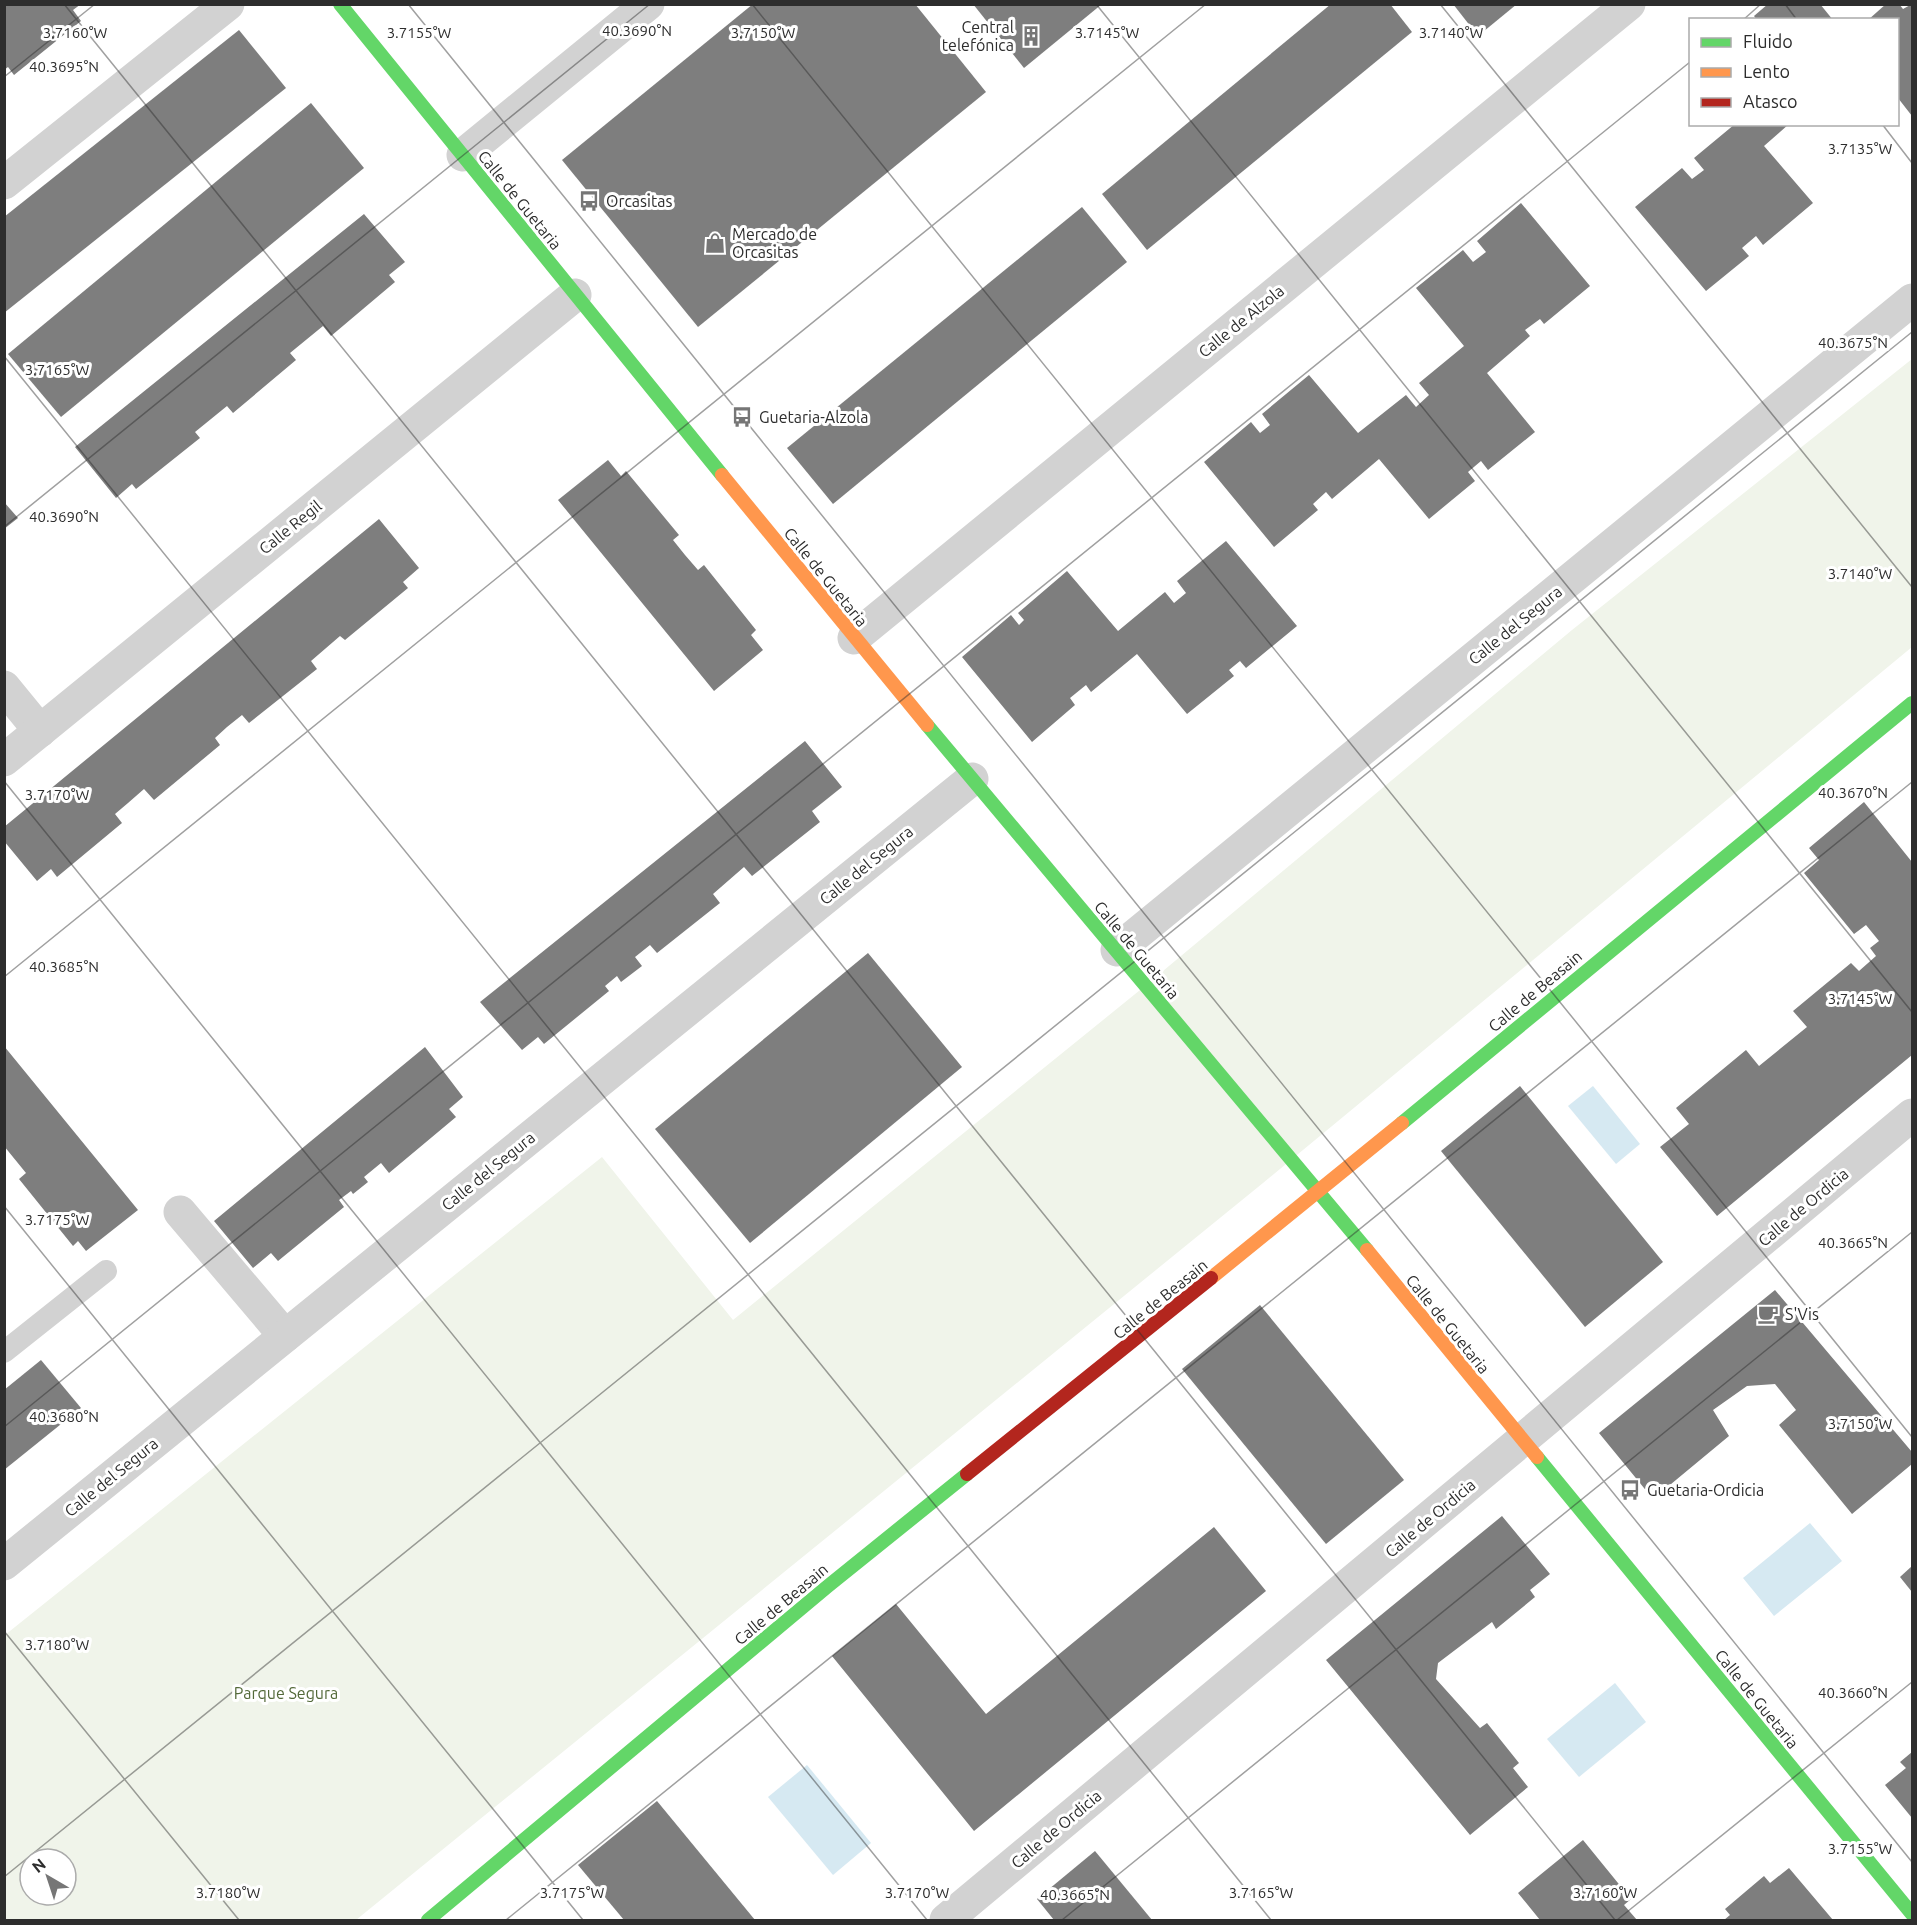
<svg xmlns="http://www.w3.org/2000/svg" width="1917" height="1925" font-family="Ubuntu,sans-serif">
  <style>
    .green { fill: #f0f4ea; fill-rule: evenodd }
    .water { fill: #d6e9f2 }
    .building { fill: #7e7e7e }
    .lines { fill: none; stroke-linecap: round; stroke-linejoin: round }
    .lane { stroke: #d2d2d2; stroke-width: 22 }
    .street { stroke: #d2d2d2; stroke-width: 33 }
    .fast { stroke: #63d668; stroke-width: 14 }
    .slow { stroke: #ff974d; stroke-width: 14 }
    .jam { stroke: #b3261e; stroke-width: 14 }
    .ticks { fill: none; stroke: #2d2d2d; stroke-width: 1.5; stroke-opacity: 0.45 }
    .labels { text-anchor: middle; dominant-baseline: central; stroke-width: 6; stroke-linejoin: round; paint-order: stroke }
    .poi-label { font-size: 16px; fill: #2d2d2d; stroke: #fff; text-anchor: start }
    .street-label { font-size: 16px; fill: #2d2d2d; stroke: #fff }
    .park-label { font-size: 16px; fill: #536939; stroke: #fff }
    .ticks-label { font-size: 15px; text-anchor: middle; fill: #2d2d2d; stroke: #fff; stroke-width: 6; stroke-linejoin: round; paint-order: stroke }
  </style>
  <rect width="100%" height="100%" fill="#fff"/>
  <path class="green" d="M1912 359V647L1263 1183 356 1920H5V1635L602 1157 733 1320 1145 986 1572 630ZM30 1859H66V1895H30Z"/>
  <g class="water">
    <path d="M1593 1086 1640 1144 1616 1164 1568 1106Z"/>
    <path d="M1810 1523 1842 1561 1774 1616 1743 1578Z"/>
    <path d="M1615 1683 1646 1722 1579 1777 1547 1739Z"/>
    <path d="M807 1765 871 1843 833 1875 768 1797Z"/>
  </g>
  <g class="building">
    <path d="M4 4H81L73 10 81 21 14 75 8 67 4 70Z"/>
    <path d="M753 4H915L986 92 698 327 562 160Z"/>
    <path d="M973 4H1102L1024 68Z"/>
    <path d="M1331 4H1390L1412 32 1147 250 1102 194Z"/>
    <path d="M1453 4H1517L1478 36Z"/>
    <path d="M1768 4H1820L1833 20H1757L1754 16Z"/>
    <path d="M1886 4H1899L1903 9 1912 4V116L1898 98V20H1868Z"/>
    <path d="M239 30 286 88 4 313V217Z"/>
    <path d="M311 103 364 168 61 417 8 354Z"/>
    <path d="M1735 124H1789L1764 146 1813 203 1763 245 1756 236 1742 248 1749 256 1706 291 1635 207 1682 168 1692 179 1704 170 1694 158Z"/>
    <path d="M1521 203 1590 286 1544 324 1540 319 1525 330 1530 336 1487 373 1535 432 1488 470 1481 461 1468 472 1475 481 1429 519 1379 459 1332 499 1326 492 1313 504 1318 510 1274 547 1204 462 1251 422 1260 433 1270 425 1262 414 1309 375 1358 433 1406 395 1416 407 1429 395 1419 383 1464 346 1416 288 1463 250 1473 262 1486 252 1477 241Z"/>
    <path d="M1082 207 1127 262 833 504 787 448Z"/>
    <path d="M364 214 405 262 389 275 395 282 331 336 323 326 290 353 296 360 233 413 227 406 195 432 200 438 136 489 132 484 116 498 75 447Z"/>
    <path d="M608 460 621 476 626 471 679 535 673 540 685 555 698 570 704 565 756 630 751 635 763 650 714 691 558 500Z"/>
    <path d="M4 502 18 518 4 529Z"/>
    <path d="M379 519 419 568 403 582 408 588 345 640 340 636 311 661 317 669 249 723 242 715 227 727 215 738 220 745 154 800 144 789 128 803 115 814 122 823 57 877 51 869 37 881 4 841V827Z"/>
    <path d="M1226 541 1297 626 1246 668 1240 661 1229 670 1234 676 1187 714 1137 654 1091 692 1086 685 1070 698 1075 705 1032 742 962 657 1011 615 1019 625 1024 620 1018 613 1067 571 1118 631 1165 592 1174 603 1186 593 1177 581Z"/>
    <path d="M805 741 842 787 812 811 820 822 752 876 744 867 713 894 720 903 657 953 650 945 635 957 642 966 621 982 617 976 605 986 609 991 544 1044 538 1037 522 1050 480 1002Z"/>
    <path d="M1864 802 1912 862V1055L1717 1216 1660 1147 1689 1124 1676 1108 1746 1050 1759 1066 1807 1027 1793 1011 1851 963 1859 971 1876 956 1870 948 1879 941 1866 925 1854 934 1804 873 1819 860 1809 848Z"/>
    <path d="M868 953 962 1067 750 1243 655 1129Z"/>
    <path d="M4 1046 138 1210 86 1251 78 1241 73 1246 19 1179 26 1173 4 1146Z"/>
    <path d="M425 1047 463 1097 449 1109 456 1117 389 1173 381 1163 364 1177 368 1182 353 1194 351 1191 339 1200 344 1207 278 1261 271 1253 253 1268 214 1221Z"/>
    <path d="M1520 1086 1663 1262 1585 1327 1441 1151Z"/>
    <path d="M1775 1290 1912 1452V1464L1852 1514 1779 1425 1796 1410 1775 1384 1747 1386 1713 1410 1729 1436 1653 1499 1599 1433Z"/>
    <path d="M1260 1305 1404 1480 1326 1544 1182 1369Z"/>
    <path d="M41 1360 81 1408 4 1470V1390Z"/>
    <path d="M1502 1516 1550 1574 1530 1590 1535 1597 1496 1629 1492 1622 1438 1663 1436 1679 1480 1728 1487 1723 1519 1763 1513 1768 1528 1787 1470 1835 1326 1660Z"/>
    <path d="M1214 1527 1266 1591 974 1831 832 1656 896 1604 986 1714Z"/>
    <path d="M1912 1566V1592L1900 1577Z"/>
    <path d="M1912 1752V1818L1885 1785 1906 1768 1900 1762Z"/>
    <path d="M657 1801 755 1920H624L578 1865Z"/>
    <path d="M1583 1840 1631 1899 1624 1905 1637 1920H1540L1518 1893Z"/>
    <path d="M1095 1851 1152 1920H1054L1037 1899Z"/>
    <path d="M1789 1868 1833 1920H1724L1730 1915 1725 1909 1764 1876 1770 1883Z"/>
  </g>
  <g class="lines">
    <path class="lane" d="M4 1352 106 1271"/>
    <g class="street">
      <path d="M463 155 648 4"/>
      <path d="M4 183 228 4"/>
      <path d="M854 638 1629 4"/>
      <path d="M4 687 40 731"/>
      <path d="M4 760 575 295"/>
      <path d="M1117 950 1912 300"/>
      <path d="M180 1212 285 1336"/>
      <path d="M4 1564 972 779"/>
      <path d="M946 1920 1912 1115"/>
    </g>
    <g class="fast">
      <path d="M340 4 722 475"/>
      <path d="M927 725 1367 1250"/>
      <path d="M1402 1123 1912 703"/>
      <path d="M1537 1457 1912 1914"/>
      <path d="M428 1920 828 1586 967 1474"/>
    </g>
    <g class="slow">
      <path d="M722 475 927 725"/>
      <path d="M1367 1250 1537 1457"/>
      <path d="M1211 1278 1402 1123"/>
    </g>
    <path class="jam" d="M967 1474 1211 1278"/>
  </g>
  <path class="ticks" d="M64 4 1615 1920M408 4 1912 1862M752 4 1912 1437M1096 4 1912 1012M1440 4 1912 587M1785 4 1797 20M1743 20 1761 4M4 77 95 4M1882 124 1912 163M4 356 1271 1920M4 527 650 4M4 781 927 1920M4 977 1206 4M4 1206 583 1920M4 1427 1690 62M4 1631 239 1920M4 1877 1912 332M506 1920 1912 782M1062 1920 1912 1232M1617 1920 1912 1682"/>
  <defs>
    <g id="building-bare" transform="scale(1.62)"><path d="M-4-6H4V6H1V3H-1V6H-4ZM-2.5-4.3h1.7v1.8h-1.7ZM.8-4.3h1.7v1.8H.8ZM-2.5-1h1.7V.8h-1.7ZM.8-1h1.7V.8H.8Z" fill="#767676" stroke="#fff" stroke-width="2.5" paint-order="stroke"/></g>
    <g id="bus-bare" transform="scale(1.62)"><path d="M-5-6H5V4H4V6H2V4H-2V6H-4V4H-5ZM-3.5-4V0h7V-4ZM-3.5 1.2v1.5H-2V1.2ZM2 1.2v1.5H3.5V1.2Z" fill="#767676" stroke="#fff" stroke-width="2.5" paint-order="stroke"/></g>
    <g id="shop-bare" transform="scale(1.62)"><path d="M-5-2.5h2.3a2.7 3.5 0 0 1 5.4 0H5L5.5 6h-11ZM-1.5-2.5h3a1.5 2.3 0 0 0-3 0Z" fill="#767676" stroke="#fff" stroke-width="2.5" paint-order="stroke"/></g>
    <g id="cafe-bare" transform="scale(1.62)"><path d="M-5.5-4.5H6V0H3Q3 3.5 0 3.5H-2.5Q-5.5 3.5-5.5 0ZM3-3.2v2h1.7v-2ZM-6 4.5H4V6H-6Z" fill="#767676" stroke="#fff" stroke-width="2.5" paint-order="stroke"/></g>
  </defs>
  <g fill-rule="evenodd">
    <use href="#building-bare" x="1031" y="36"/>
    <use href="#bus-bare" x="589" y="201"/>
    <use href="#shop-bare" x="715" y="243"/>
    <use href="#bus-bare" x="742" y="417"/>
    <use href="#cafe-bare" x="1768" y="1314"/>
    <use href="#bus-bare" x="1630" y="1490"/>
  </g>
  <g class="labels">
    <g class="poi-label">
      <text x="1014" y="27" text-anchor="end">Central<tspan x="1014" dy="18">telefónica</tspan></text>
      <text x="606" y="201">Orcasitas</text>
      <text x="732" y="234">Mercado de<tspan x="732" dy="18">Orcasitas</tspan></text>
      <text x="759" y="417">Guetaria-Alzola</text>
      <text x="1785" y="1314">S'Vis</text>
      <text x="1647" y="1490">Guetaria-Ordicia</text>
    </g>
    <g class="street-label">
      <text transform="translate(520 200) rotate(51)">Calle de Guetaria</text>
      <text transform="translate(1241 321) rotate(-39)">Calle de Alzola</text>
      <text transform="translate(290 527) rotate(-39)">Calle Regil</text>
      <text transform="translate(826 577) rotate(51)">Calle de Guetaria</text>
      <text transform="translate(1515 625) rotate(-39)">Calle del Segura</text>
      <text transform="translate(866 865) rotate(-39)">Calle del Segura</text>
      <text transform="translate(1137 950) rotate(50)">Calle de Guetaria</text>
      <text transform="translate(1535 991) rotate(-40)">Calle de Beasain</text>
      <text transform="translate(488 1171) rotate(-39)">Calle del Segura</text>
      <text transform="translate(1803 1207) rotate(-40)">Calle de Ordicia</text>
      <text transform="translate(1160 1299) rotate(-39)">Calle de Beasain</text>
      <text transform="translate(1448 1324) rotate(51)">Calle de Guetaria</text>
      <text transform="translate(111 1477) rotate(-39)">Calle del Segura</text>
      <text transform="translate(1430 1518) rotate(-40)">Calle de Ordicia</text>
      <text transform="translate(781 1604) rotate(-40)">Calle de Beasain</text>
      <text transform="translate(1757 1699) rotate(51)">Calle de Guetaria</text>
      <text transform="translate(1056 1829) rotate(-40)">Calle de Ordicia</text>
    </g>
    <g class="park-label">
      <text x="286" y="1693">Parque Segura</text>
    </g>
  </g>
  <g class="ticks-label">
    <text x="637" y="36">40.3690°N</text>
    <text x="763" y="38">3.7150°W</text>
    <text x="75" y="38">3.7160°W</text>
    <text x="419" y="38">3.7155°W</text>
    <text x="1107" y="38">3.7145°W</text>
    <text x="1451" y="38">3.7140°W</text>
    <text x="64" y="72">40.3695°N</text>
    <text x="1860" y="154">3.7135°W</text>
    <text x="1853" y="348">40.3675°N</text>
    <text x="57" y="375">3.7165°W</text>
    <text x="64" y="522">40.3690°N</text>
    <text x="1860" y="579">3.7140°W</text>
    <text x="1853" y="798">40.3670°N</text>
    <text x="57" y="800">3.7170°W</text>
    <text x="64" y="972">40.3685°N</text>
    <text x="1860" y="1004">3.7145°W</text>
    <text x="57" y="1225">3.7175°W</text>
    <text x="1853" y="1248">40.3665°N</text>
    <text x="64" y="1422">40.3680°N</text>
    <text x="1860" y="1429">3.7150°W</text>
    <text x="57" y="1650">3.7180°W</text>
    <text x="1853" y="1698">40.3660°N</text>
    <text x="1860" y="1854">3.7155°W</text>
    <text x="228" y="1898">3.7180°W</text>
    <text x="572" y="1898">3.7175°W</text>
    <text x="917" y="1898">3.7170°W</text>
    <text x="1261" y="1898">3.7165°W</text>
    <text x="1605" y="1898">3.7160°W</text>
    <text x="1075" y="1900">40.3665°N</text>
  </g>
  <rect width="1917" height="1925" fill="none" stroke="#2d2d2d" stroke-width="12"/>
  <rect x="1689" y="18" width="210" height="108" fill="#ffffff" stroke="#ababab" stroke-width="1.5"/>
  <rect x="1701" y="38" width="30" height="9" fill="#63d668" stroke="#ababab" stroke-width="1.5"/>
  <text x="1743" y="48" font-size="18" fill="#2d2d2d">Fluido</text>
  <rect x="1701" y="68" width="30" height="9" fill="#ff974d" stroke="#ababab" stroke-width="1.5"/>
  <text x="1743" y="78" font-size="18" fill="#2d2d2d">Lento</text>
  <rect x="1701" y="98" width="30" height="9" fill="#b3261e" stroke="#ababab" stroke-width="1.5"/>
  <text x="1743" y="108" font-size="18" fill="#2d2d2d">Atasco</text>
  <g transform="translate(48 1877) rotate(321)"><circle r="28" fill="#ffffff" stroke="#ababab" stroke-width="1.5"/>
  <path d="M0-4.5L10 22L0 15L-10 22Z" fill="#767676"/>
  <text y="-9" font-size="16" font-weight="bold" text-anchor="middle" fill="#2d2d2d">N</text>
  </g>
</svg>
